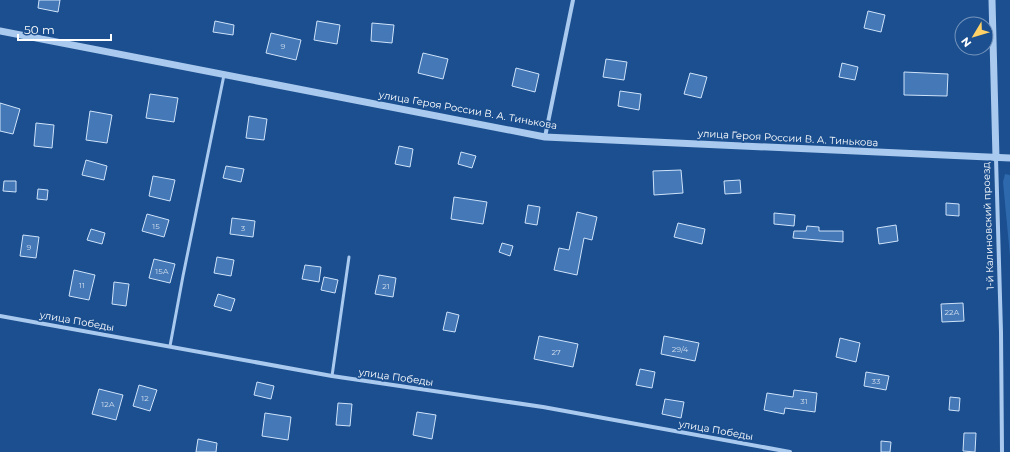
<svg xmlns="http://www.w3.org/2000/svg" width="1010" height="452" font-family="Montserrat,sans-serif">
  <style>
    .green { fill: #2e69ad }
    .building { fill: #4478b7; stroke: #cfe3fa }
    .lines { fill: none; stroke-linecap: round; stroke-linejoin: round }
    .service { stroke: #a9c9ee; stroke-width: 3 }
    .minor { stroke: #a9c9ee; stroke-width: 4 }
    .tertiary { stroke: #a9c9ee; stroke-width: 7 }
    .labels { text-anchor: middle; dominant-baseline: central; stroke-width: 3.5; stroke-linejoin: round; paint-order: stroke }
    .number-label { font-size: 8px; fill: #d0dded }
    .street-label { font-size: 10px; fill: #fff; stroke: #1b4f8f }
  </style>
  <rect width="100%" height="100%" fill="#1b4f8f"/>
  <path class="green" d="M1005 174 1010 175V256L1003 182Z"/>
  <g class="building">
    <path d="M39 0H60L58 12 38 8Z"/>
    <path d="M868 11 885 15 881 32 864 28Z"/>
    <path d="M215 21 234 25 233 35 213 32Z"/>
    <path d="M317 21 340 25 337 44 314 40Z"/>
    <path d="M372 23 394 25 392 43 371 41Z"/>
    <path d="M271 33 301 40 296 60 266 53Z"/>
    <path d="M423 53 448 59 443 79 418 73Z"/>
    <path d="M606 59 627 62 624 80 603 77Z"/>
    <path d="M842 63 858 67 855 80 839 77Z"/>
    <path d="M516 68 539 74 535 92 512 86Z"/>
    <path d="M904 72 948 74 947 96 904 95Z"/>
    <path d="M690 73 707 77 701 98 684 94Z"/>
    <path d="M620 91 641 94 639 110 618 106Z"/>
    <path d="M150 94 178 98 174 122 146 118Z"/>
    <path d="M0 103 20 109 13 134 0 131Z"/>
    <path d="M90 111 112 115 107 143 86 140Z"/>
    <path d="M249 116 267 119 264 140 246 138Z"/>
    <path d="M36 123 54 125 52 148 34 146Z"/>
    <path d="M399 146 413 149 410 167 395 164Z"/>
    <path d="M461 152 476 156 472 168 458 164Z"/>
    <path d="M86 160 107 166 104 180 82 175Z"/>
    <path d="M226 166 244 169 241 182 223 178Z"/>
    <path d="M681 170 683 193 654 195 653 171Z"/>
    <path d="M153 176 175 180 170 201 149 196Z"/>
    <path d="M740 180 741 193 725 194 724 181Z"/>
    <path d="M4 181H16V192L3 191Z"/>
    <path d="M38 189 48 190 47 200 37 199Z"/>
    <path d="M454 197 487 202 483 224 451 219Z"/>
    <path d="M946 203 959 204V216L946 215Z"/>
    <path d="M528 205 540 207 537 225 525 223Z"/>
    <path d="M577 212 597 217 592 240 584 238 577 275 554 270 559 248 569 250Z"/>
    <path d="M774 213 795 215 794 226 774 224Z"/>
    <path d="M147 214 169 220 164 237 142 231Z"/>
    <path d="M232 218 255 221 253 237 230 234Z"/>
    <path d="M678 223 705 229 702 244 674 237Z"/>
    <path d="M896 225 898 241 879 244 877 228Z"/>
    <path d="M807 226 819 227V231H843V242L793 238 794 231H806Z"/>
    <path d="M91 229 105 233 102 244 87 240Z"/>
    <path d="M23 235 39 237 36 258 20 256Z"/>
    <path d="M502 243 513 246 510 256 499 252Z"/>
    <path d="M217 257 234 260 231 276 214 273Z"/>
    <path d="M154 259 175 264 170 283 149 278Z"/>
    <path d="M305 265 321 267 319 282 302 279Z"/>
    <path d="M74 270 95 275 89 300 69 296Z"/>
    <path d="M379 275 396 278 393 297 375 294Z"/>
    <path d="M324 277 338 280 335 293 321 290Z"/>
    <path d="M114 282 129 284 126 306 112 304Z"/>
    <path d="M218 294 235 299 231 311 214 306Z"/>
    <path d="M963 303 964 321 942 322 941 304Z"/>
    <path d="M447 312 459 315 455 332 443 330Z"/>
    <path d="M539 336 578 344 573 367 534 359Z"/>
    <path d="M664 336 699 343 695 361 661 354Z"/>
    <path d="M840 338 860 343 856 362 836 357Z"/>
    <path d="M640 369 655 372 652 388 636 385Z"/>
    <path d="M866 372 889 376 886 390 864 386Z"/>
    <path d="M257 382 274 386 271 399 254 395Z"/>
    <path d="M139 385 157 390 150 411 133 406Z"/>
    <path d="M99 389 123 395 116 420 92 414Z"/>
    <path d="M794 390 817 393 815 412 785 408 784 414 764 410 767 393 793 397Z"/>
    <path d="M950 397 960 398 959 411 949 410Z"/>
    <path d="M665 399 684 402 681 418 662 414Z"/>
    <path d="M338 403 352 404 350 426 336 425Z"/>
    <path d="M417 412 436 415 432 439 413 435Z"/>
    <path d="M265 413 291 417 288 440 262 436Z"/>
    <path d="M964 433H976L975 452 963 451Z"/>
    <path d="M198 439 217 443 216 452H196Z"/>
    <path d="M881 441 891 442 890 452H881Z"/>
  </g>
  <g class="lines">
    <g class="service">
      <path d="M170 346 183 276 224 75"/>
      <path d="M332 376 349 257"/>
    </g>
    <g class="minor">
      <path d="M545 137 573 0"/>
      <path d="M996 158 1001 332 1002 452"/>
      <path d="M0 316 332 376 543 407 790 452"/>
    </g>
    <g class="tertiary">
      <path d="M992 0 996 158"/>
      <path d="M0 31 545 137 1010 158"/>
    </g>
  </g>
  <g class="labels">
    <g class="number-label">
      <text x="283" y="46">9</text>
      <text x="156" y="226">15</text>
      <text x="243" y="228">3</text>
      <text x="29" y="247">9</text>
      <text x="162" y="271">15А</text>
      <text x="82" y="285">11</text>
      <text x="386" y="286">21</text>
      <text x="952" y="312">22А</text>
      <text x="680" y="349">29/4</text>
      <text x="556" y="352">27</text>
      <text x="876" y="381">33</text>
      <text x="145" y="398">12</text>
      <text x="804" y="401">31</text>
      <text x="108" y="404">12А</text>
    </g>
    <g class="street-label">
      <text transform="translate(468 110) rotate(10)">улица Героя России В. А. Тинькова</text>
      <text transform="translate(788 138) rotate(3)">улица Героя России В. А. Тинькова</text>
      <text transform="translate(988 226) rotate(-92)">1-й Калиновский проезд</text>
      <text transform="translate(77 321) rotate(10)">улица Победы</text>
      <text transform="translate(396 377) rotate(8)">улица Победы</text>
      <text transform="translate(716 430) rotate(10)">улица Победы</text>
    </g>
  </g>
  <g transform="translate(974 36) rotate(232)"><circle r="19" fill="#1b4f8f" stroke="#7695bc"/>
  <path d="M0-3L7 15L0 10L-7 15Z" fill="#ffd166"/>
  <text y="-6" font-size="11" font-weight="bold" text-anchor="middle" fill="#ffffff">N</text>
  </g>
  <path d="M18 34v6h93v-6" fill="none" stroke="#ffffff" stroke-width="2"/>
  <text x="24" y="34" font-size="12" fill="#ffffff" stroke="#1b4f8f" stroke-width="3" paint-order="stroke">50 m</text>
</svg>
